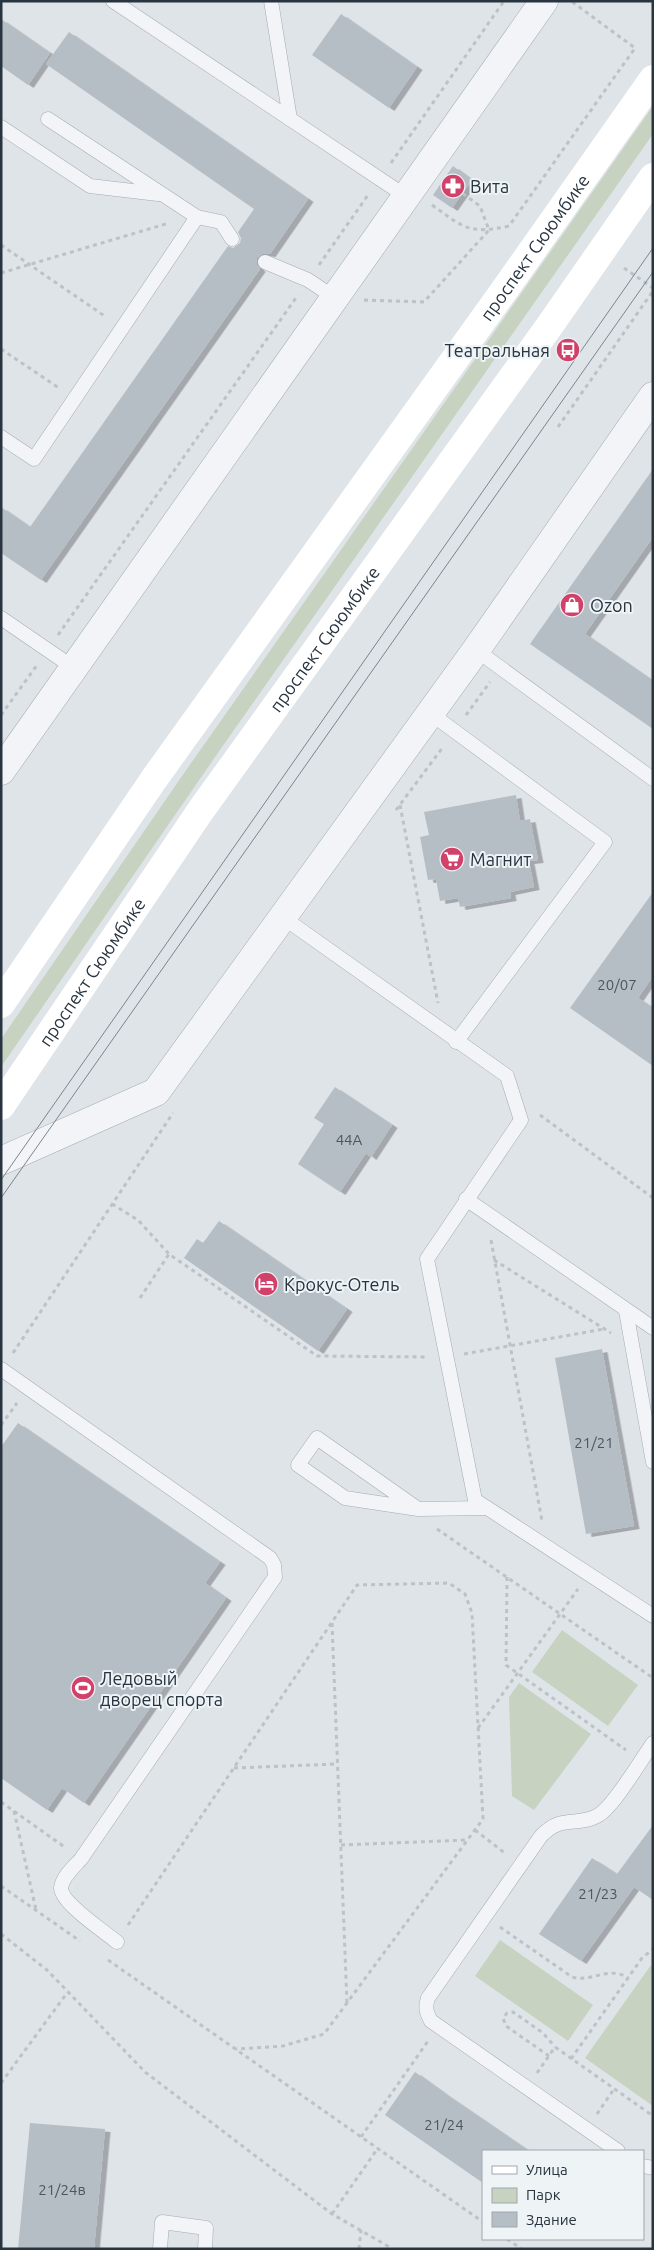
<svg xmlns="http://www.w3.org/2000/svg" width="654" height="2250" font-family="Ubuntu,sans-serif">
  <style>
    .green { fill: #c7d3c0 }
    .building { fill: #b6bec5; filter: url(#shadow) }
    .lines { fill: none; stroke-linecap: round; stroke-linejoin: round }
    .service-casing { stroke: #a4acb3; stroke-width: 15 }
    .minor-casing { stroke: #a4acb3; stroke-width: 29 }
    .path { stroke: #bdc2c7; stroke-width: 3; stroke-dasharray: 4 4; stroke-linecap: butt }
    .service { stroke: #f2f4f7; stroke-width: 14 }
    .minor { stroke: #f2f4f7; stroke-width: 28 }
    .secondary { stroke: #fff; stroke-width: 28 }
    .tram { stroke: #788592; stroke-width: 1 }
    .labels { text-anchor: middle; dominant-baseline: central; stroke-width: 4; stroke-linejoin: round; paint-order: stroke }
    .number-label { font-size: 15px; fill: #4c5661 }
    .poi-label { font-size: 18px; fill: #283440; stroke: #eef3f6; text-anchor: start }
    .street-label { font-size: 18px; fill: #283440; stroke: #eef3f6 }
  </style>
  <defs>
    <filter id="shadow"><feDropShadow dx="5.5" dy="3" stdDeviation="0" flood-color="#0004"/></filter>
  </defs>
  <rect width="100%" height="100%" fill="#dfe4e9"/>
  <g class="green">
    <path d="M653 106V134L222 747 1 1067V1039L182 776Z"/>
    <path d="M562 1630 638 1685 608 1726 532 1672Z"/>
    <path d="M519 1683 591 1734 534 1810 512 1796 509 1697Z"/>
    <path d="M500 1940 593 2005 568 2041 475 1976Z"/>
    <path d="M651 1965 653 1967V2106L585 2058Z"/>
  </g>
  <g class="building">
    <path d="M341 14 417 67 389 108 312 55Z"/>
    <path d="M1 19 50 53 28 85 1 66Z"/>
    <path d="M69 32 308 199 270 254 263 253 257 258 256 264 260 269 41 580 1 553V507L30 527 228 246 233 248 240 243 241 238 238 232 254 209 46 64Z"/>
    <path d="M453 166 472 180 452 208 433 195Z"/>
    <path d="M653 469V537L585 634 653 681V729L530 644Z"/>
    <path d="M516 795 520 821 530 819 538 860 529 861 534 887 510 892 511 898 460 907 458 898 440 901 436 879 428 880 420 837 429 835 424 812Z"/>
    <path d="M653 892V976L638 998 653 1008V1066L570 1008Z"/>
    <path d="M335 1087 392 1125 371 1157 366 1153 340 1192 298 1164 324 1124 314 1118Z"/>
    <path d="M219 1221 347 1309 318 1351 184 1258 197 1239 203 1243Z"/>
    <path d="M602 1349 634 1526 586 1534 555 1358Z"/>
    <path d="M18 1423 220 1562 205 1583 226 1598 84 1803 62 1788 47 1810 1 1778V1447Z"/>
    <path d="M653 1825V1900L634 1887 581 1961 539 1934 592 1858 617 1874Z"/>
    <path d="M415 2072 444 2093 529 2151H483V2183L385 2115Z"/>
    <path d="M30 2123 105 2129 94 2249H18Z"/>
  </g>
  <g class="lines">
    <g class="service-casing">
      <g id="service">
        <path d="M113 1 407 197"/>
        <path d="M271 1 290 119"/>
        <path d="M1 127 90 186 158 194"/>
        <path d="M197 217 221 222 232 239"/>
        <path d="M265 262 308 280 335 298"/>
        <path d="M1 437 34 459 197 217 48 119"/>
        <path d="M1 618 74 668"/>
        <path d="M476 650 653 779"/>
        <path d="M430 713 605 842 456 1042"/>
        <path d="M281 916 507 1076 521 1120 427 1259 475 1500 653 1616"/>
        <path d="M466 1199 653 1328"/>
        <path d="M626 1311 653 1462"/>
        <path d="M1 1369 270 1558 274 1565 275 1577 81 1859C74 1867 62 1877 61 1888 61 1903 105 1932 117 1942"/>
        <path d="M418 1509 345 1498 298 1465 317 1438 418 1509 487 1508"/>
        <path d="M618 2151 431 2021C426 2012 425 2007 428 1998L541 1836C562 1814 576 1827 597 1816 613 1808 641 1760 653 1743"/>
        <path d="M643 2166 653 2168"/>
        <path d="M160 2249 162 2222 206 2228 205 2249"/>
      </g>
    </g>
    <g class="minor-casing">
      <g id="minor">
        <path d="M1 771 544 1"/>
        <path d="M1 1161 156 1092 476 650 653 396"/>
      </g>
    </g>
    <g class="path">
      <path d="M391 163 504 1"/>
      <path d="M432 205C463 227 469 235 509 226L635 48 571 1"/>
      <path d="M1 245 106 317"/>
      <path d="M319 265 368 195"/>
      <path d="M624 268 653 288"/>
      <path d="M1 273 169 223"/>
      <path d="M364 300 424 302 489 230 480 206 462 193"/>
      <path d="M1 349 59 388"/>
      <path d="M558 427 653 291"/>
      <path d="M58 635 298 295"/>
      <path d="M1 715 37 665"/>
      <path d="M466 715 490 682"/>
      <path d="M400 805 438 1003"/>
      <path d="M396 810 443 747"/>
      <path d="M540 1115 653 1198"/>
      <path d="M112 1204 138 1220 169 1254"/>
      <path d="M491 1240 542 1521"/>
      <path d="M494 1260 611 1333"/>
      <path d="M140 1298 169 1254 317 1356 428 1357"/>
      <path d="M13 1353 173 1113"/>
      <path d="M464 1354 604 1329"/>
      <path d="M1 1425 17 1403"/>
      <path d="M437 1529 653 1678"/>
      <path d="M507 1577 506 1665 626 1750"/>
      <path d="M332 1623 347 2004"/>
      <path d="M478 1728 578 1589"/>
      <path d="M234 1768 337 1764"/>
      <path d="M1 1802 66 1848"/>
      <path d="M14 1811 36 1910"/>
      <path d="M475 1830 506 1854"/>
      <path d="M341 1845 467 1840"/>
      <path d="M1 1886 80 1941"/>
      <path d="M128 1925 357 1585 449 1583 465 1594 472 1613 483 1819 324 2034 283 2046 236 2049"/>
      <path d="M500 1927 572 1977C592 1983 608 1965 628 1978"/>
      <path d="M1 1934 47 1970 145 2072 332 2214 393 2249"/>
      <path d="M108 1960 483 2222"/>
      <path d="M549 2056 506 2026 503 2018 507 2013 513 2012 543 2033 555 2047"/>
      <path d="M571 2059 642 1958 653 1949"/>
      <path d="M537 2073 555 2047 653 2116"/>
      <path d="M1 2083 67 1993"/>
      <path d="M597 2114 614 2089"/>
      <path d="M361 2137 428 2041"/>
      <path d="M332 2214 378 2148"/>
      <path d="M507 2239 522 2249"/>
      <path d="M359 2249 361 2230"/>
    </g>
    <use href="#service" class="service"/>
    <use href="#minor" class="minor"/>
    <g class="secondary">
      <path id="s1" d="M1 1004 154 779 503 292 653 79"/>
      <path id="s2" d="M1 1106 201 810 548 328 653 177"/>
    </g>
    <g class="tram">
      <path d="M1 1180 653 248"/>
      <path d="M1 1198 653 272"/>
    </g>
  </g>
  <defs>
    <g id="pharmacy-disc" transform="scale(1.25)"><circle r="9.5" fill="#d14169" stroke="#eef3f6"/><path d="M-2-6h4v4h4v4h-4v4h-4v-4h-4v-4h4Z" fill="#fff"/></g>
    <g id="bus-disc" transform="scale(1.25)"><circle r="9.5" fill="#d14169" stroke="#eef3f6"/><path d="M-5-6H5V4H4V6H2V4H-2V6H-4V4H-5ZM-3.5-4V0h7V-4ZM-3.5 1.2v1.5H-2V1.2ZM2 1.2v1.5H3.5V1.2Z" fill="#fff"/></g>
    <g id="shop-disc" transform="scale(1.25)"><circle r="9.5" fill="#d14169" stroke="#eef3f6"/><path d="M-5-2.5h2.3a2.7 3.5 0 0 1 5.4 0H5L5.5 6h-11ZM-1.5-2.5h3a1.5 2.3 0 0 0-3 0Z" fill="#fff"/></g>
    <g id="supermarket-disc" transform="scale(1.25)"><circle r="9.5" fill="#d14169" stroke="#eef3f6"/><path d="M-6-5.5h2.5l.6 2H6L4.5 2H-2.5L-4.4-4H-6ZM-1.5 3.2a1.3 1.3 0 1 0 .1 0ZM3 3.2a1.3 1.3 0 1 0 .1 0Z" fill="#fff"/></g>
    <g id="hotel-disc" transform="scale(1.25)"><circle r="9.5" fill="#d14169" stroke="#eef3f6"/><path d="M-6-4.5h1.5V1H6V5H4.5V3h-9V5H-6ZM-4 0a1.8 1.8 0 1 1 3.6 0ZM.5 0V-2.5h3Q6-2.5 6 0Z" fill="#fff"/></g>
    <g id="stadium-disc" transform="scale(1.25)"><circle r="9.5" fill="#d14169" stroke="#eef3f6"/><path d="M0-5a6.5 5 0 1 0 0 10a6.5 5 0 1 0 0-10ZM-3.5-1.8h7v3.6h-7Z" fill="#fff"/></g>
  </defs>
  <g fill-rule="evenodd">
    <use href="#pharmacy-disc" x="453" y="186"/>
    <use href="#bus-disc" x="568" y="350"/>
    <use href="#shop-disc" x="572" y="605"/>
    <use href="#supermarket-disc" x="452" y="859"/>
    <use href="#hotel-disc" x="266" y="1284"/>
    <use href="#stadium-disc" x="83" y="1688"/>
  </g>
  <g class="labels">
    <g class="number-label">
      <text x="617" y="984">20/07</text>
      <text x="349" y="1139">44А</text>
      <text x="594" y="1442">21/21</text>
      <text x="598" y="1893">21/23</text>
      <text x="444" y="2124">21/24</text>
      <text x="62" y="2189">21/24в</text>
    </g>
    <g class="poi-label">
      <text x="470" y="186">Вита</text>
      <text x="550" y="350" text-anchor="end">Театральная</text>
      <text x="590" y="605">Ozon</text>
      <text x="470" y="859">Магнит</text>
      <text x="284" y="1284">Крокус-Отель</text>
      <text x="100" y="1678">Ледовый<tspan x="100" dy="21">дворец спорта</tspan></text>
    </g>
    <g class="street-label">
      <text stroke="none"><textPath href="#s1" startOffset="926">проспект Сююмбике</textPath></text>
      <text stroke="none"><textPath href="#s2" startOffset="568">проспект Сююмбике</textPath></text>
      <text stroke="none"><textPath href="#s2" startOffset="162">проспект Сююмбике</textPath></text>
    </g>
  </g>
  <rect width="654" height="2250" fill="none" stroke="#283440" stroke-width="5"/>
  <rect x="482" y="2150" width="162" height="90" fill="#eef3f6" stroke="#9fa7ad"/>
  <rect x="492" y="2166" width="25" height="8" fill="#ffffff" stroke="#9fa7ad"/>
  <text x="526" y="2175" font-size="15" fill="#283440">Улица</text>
  <rect x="492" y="2188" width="25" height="15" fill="#c7d3c0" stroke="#9fa7ad"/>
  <text x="526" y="2200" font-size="15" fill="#283440">Парк</text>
  <rect x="492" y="2212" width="25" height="15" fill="#b6bec5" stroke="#9fa7ad"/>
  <text x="526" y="2225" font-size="15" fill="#283440">Здание</text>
</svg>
